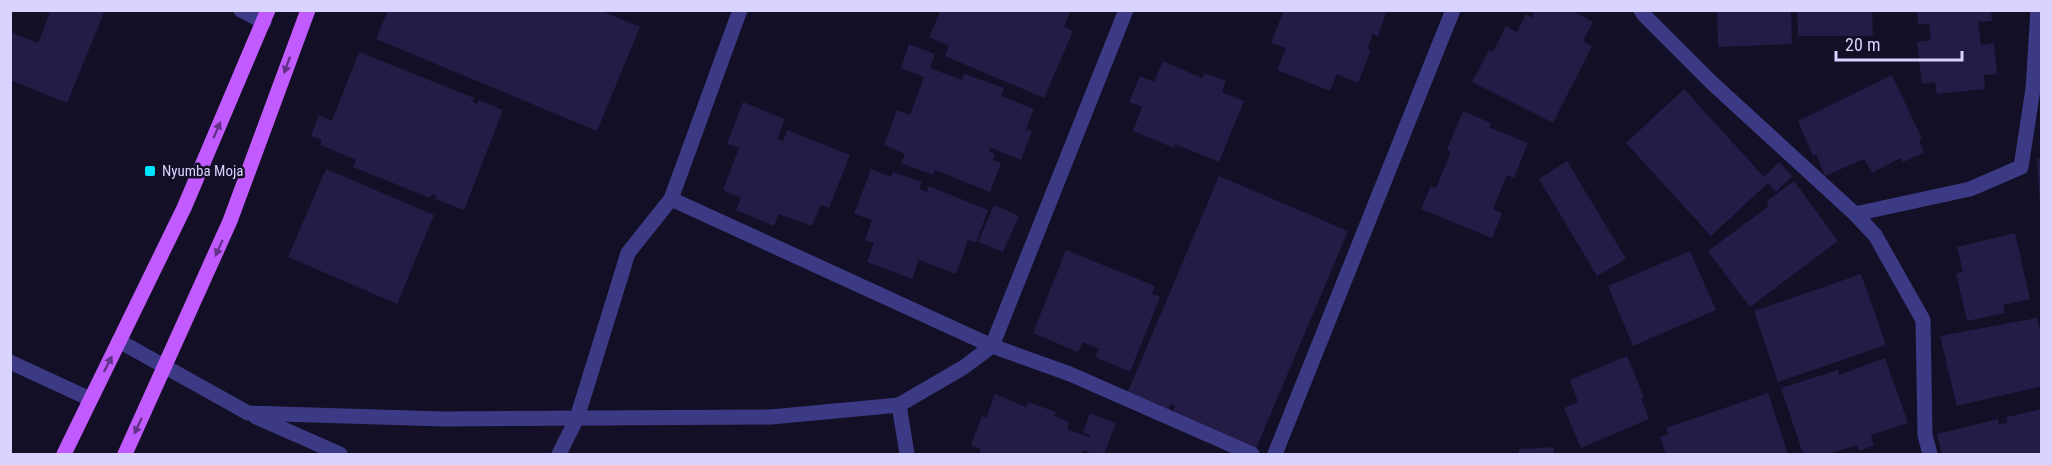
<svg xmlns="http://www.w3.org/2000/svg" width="2052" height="465" font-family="'Roboto Condensed',sans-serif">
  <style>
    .building { fill: #241b47 }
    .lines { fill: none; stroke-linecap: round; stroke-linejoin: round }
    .street { stroke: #3d3a85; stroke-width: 15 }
    .primary { stroke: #c25bff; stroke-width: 15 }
    .oneway { fill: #623188 }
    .poi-dot { fill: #00e5ff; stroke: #130f26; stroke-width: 2 }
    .labels { text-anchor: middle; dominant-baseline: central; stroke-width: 5; stroke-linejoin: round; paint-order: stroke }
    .poi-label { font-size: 15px; fill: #d9d4ff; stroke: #130f26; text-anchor: start }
  </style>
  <rect width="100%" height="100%" fill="#130f26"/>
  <g class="building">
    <path d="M51 10H105L67 103 10 80V32L38 43Z"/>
    <path d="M388 10H599L640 27 597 131 376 39Z"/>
    <path d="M941 10 1070 12 1064 27 1073 31 1044 98 945 56 949 46 929 37Z"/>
    <path d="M1284 10H1387L1378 36 1373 34 1367 49 1371 50 1358 83 1337 74 1330 91 1277 70 1286 48 1271 43Z"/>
    <path d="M1535 10H1571L1593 22 1583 41 1592 46 1553 123 1472 82 1489 50 1493 52 1506 26 1517 32 1526 14 1532 18Z"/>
    <path d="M1717 10H1791L1792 44 1718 47Z"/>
    <path d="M1797 10H1872L1873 36H1798Z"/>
    <path d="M1917 10H1991L1992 21 1978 22 1981 45 1994 43 1997 74 1984 75 1985 89 1937 94 1935 82 1922 84 1917 42 1931 40 1929 23 1918 25Z"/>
    <path d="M909 44 935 54 930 68 962 80 964 74 1004 88 1001 96 1034 109 1026 129 1032 131 1021 160 991 148 989 152 995 154 993 160 1001 163 990 192 935 170 933 175 901 163 905 154 884 145 897 110 910 115 924 77 901 68Z"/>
    <path d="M359 52 474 98 473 102 477 104 479 100 503 110 464 210 435 199 436 195 432 194 430 198 353 167 356 160 320 145 322 140 311 136 319 115 332 121Z"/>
    <path d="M1163 61 1202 78 1205 73 1226 81 1222 92 1244 101 1219 162 1175 144 1174 148 1133 131 1142 107 1129 102 1140 76 1154 82Z"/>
    <path d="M1892 75 1922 139 1919 140 1924 153 1903 162 1900 158 1872 173 1864 159 1825 176 1816 154 1813 156 1798 121Z"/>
    <path d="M1684 89 1764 177 1779 162 1792 176 1776 192 1768 183 1711 236 1626 143Z"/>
    <path d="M743 102 785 119 777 139 783 141 787 130 850 155 829 208 821 205 812 226 779 214 774 226 736 210 741 198 723 190 739 148 727 144Z"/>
    <path d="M1463 111 1491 123 1489 127 1528 143 1514 178 1507 175 1493 209 1502 213 1492 238 1421 209 1431 186 1436 188 1451 152 1447 150Z"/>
    <path d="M2037 159H2042V206H2040Z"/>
    <path d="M1567 161 1626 259 1597 276 1539 179Z"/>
    <path d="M326 169 434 215 397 304 288 257Z"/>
    <path d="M871 169 891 177 893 172 922 182 919 189 927 192 929 186 988 210 976 243 968 240 956 274 919 260 912 279 867 262 874 243 865 240 872 220 854 214Z"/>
    <path d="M1219 176 1348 231 1255 451 1172 416 1175 406 1171 404 1168 412 1127 394Z"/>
    <path d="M1794 181 1838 241 1750 307 1708 251 1769 206 1767 201Z"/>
    <path d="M994 205 1019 216 1003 252 978 242Z"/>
    <path d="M2015 233 2030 299 2003 305 2005 313 1967 321 1956 273 1963 272 1957 247Z"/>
    <path d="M1066 250 1155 286 1152 294 1160 297 1130 372 1095 357 1099 349 1083 342 1078 352 1033 333Z"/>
    <path d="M1690 251 1716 310 1633 346 1608 286Z"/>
    <path d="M1861 274 1886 345 1778 382 1754 311Z"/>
    <path d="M2037 318 2042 337V386L1957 406 1940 336Z"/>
    <path d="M1627 356 1644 397 1641 398 1649 419 1581 448 1564 408 1578 402 1570 380Z"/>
    <path d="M1885 358 1908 423 1871 435 1874 445 1859 451 1857 445 1829 454H1803L1781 388 1838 370 1839 375Z"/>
    <path d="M1768 393 1788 454H1666L1660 437 1669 434 1666 428Z"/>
    <path d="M995 394 1026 407 1028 402 1056 412 1054 416 1069 422 1067 429 1089 437 1090 435 1083 432 1090 413 1116 423 1104 454H1094L1083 450 1082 454H979L981 449 971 445 982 416 986 418Z"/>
    <path d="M2042 409V454H1942L1937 434 1998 419V424L2007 423V417Z"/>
    <path d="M1554 447V454H1519V449Z"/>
  </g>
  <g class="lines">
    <g class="street">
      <path d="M241 10 264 22"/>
      <path d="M1641 10 1645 16 1711 82 1855 214 1875 235 1923 320 1925 435 1930 454"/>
      <path d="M671 199 992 346 1126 10"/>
      <path d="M1855 214 1970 189 2021 167 2033 89 2038 10"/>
      <path d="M119 341 248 413 444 419 771 417 899 405 964 367 992 346 1070 374 1252 454"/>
      <path d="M10 362 90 399"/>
      <path d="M899 405 907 454"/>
      <path d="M256 417 340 454"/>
      <path d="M559 454 577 418 628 253 671 199 740 10"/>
      <path d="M1275 454 1453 10"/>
    </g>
    <g class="primary">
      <path d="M64 454 184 208 268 10"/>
      <path d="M125 454 230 221 308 10"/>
    </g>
  </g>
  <defs><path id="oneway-solid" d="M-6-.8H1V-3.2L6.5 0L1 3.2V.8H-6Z" transform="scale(1.5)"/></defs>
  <g class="oneway">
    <use href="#oneway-solid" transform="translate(287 65) rotate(110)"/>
    <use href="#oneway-solid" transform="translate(217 130) rotate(-67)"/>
    <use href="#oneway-solid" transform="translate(219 248) rotate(114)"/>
    <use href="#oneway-solid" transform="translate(108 364) rotate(-63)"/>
    <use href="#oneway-solid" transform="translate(138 426) rotate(115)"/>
  </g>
  <rect class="poi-dot" x="144" y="165" width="12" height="12" rx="3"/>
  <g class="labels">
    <g class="poi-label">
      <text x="162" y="171">Nyumba Moja</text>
    </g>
  </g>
  <rect width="2052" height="465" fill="none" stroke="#d9d4ff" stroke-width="24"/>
  <path d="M1836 51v9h126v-9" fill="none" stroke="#d9d4ff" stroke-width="3"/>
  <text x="1845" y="51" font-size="18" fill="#d9d4ff" stroke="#130f26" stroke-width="4.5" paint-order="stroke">20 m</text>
</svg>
